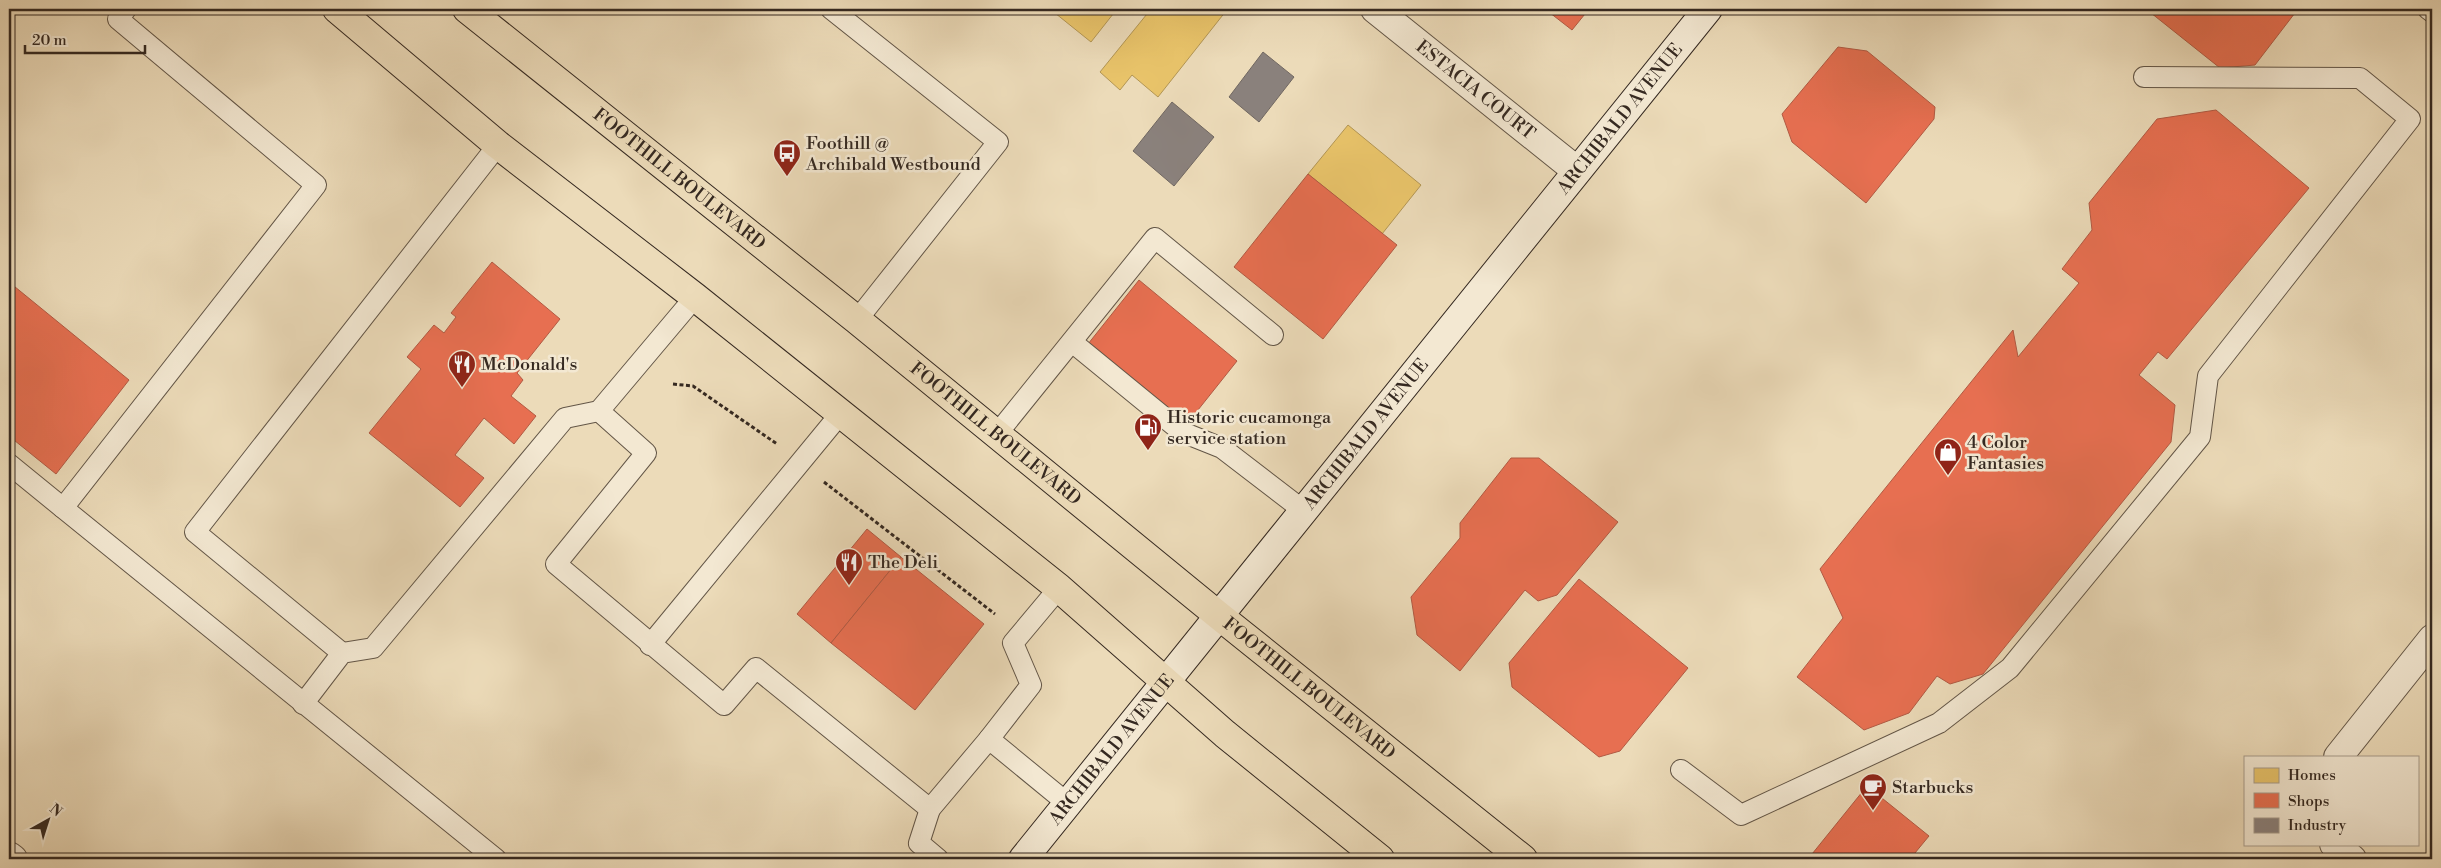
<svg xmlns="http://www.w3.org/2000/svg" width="2441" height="868" font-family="'Libre Bodoni',serif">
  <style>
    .homes { fill: #e9c46a; stroke: #b39654 }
    .shops { fill: #e76f51; stroke: #b25a43 }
    .industry { fill: #8a817c; stroke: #706761 }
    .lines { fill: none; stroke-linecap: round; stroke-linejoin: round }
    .lane-casing { stroke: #635647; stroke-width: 22 }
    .street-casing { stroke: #635647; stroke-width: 30 }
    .secondary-casing { stroke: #352921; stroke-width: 30 }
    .primary-casing { stroke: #352921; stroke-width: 30 }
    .path { stroke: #352921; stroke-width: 3; stroke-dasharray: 4 2.5; stroke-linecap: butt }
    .lane { stroke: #f3e8d2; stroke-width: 20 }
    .street { stroke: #f3e8d2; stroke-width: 28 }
    .secondary { stroke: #f3e8d2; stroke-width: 28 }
    .primary { stroke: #ecdbb9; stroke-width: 28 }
    .labels { text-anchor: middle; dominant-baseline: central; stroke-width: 5; stroke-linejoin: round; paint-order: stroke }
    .street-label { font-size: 18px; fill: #352921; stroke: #f3e8d2 }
    .poi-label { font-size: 18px; fill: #352921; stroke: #f3e8d2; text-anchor: start }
  </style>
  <rect width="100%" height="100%" fill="#ecdbb9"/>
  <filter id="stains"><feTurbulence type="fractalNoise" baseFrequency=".004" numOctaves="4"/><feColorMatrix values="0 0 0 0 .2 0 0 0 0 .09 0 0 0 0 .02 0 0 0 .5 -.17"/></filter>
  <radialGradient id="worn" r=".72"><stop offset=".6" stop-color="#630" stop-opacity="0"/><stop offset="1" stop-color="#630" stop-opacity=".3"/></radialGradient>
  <g class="homes">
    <path d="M1050 9H1117L1091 42Z"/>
    <path d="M1151 9H1223L1226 11 1158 97 1132 75 1120 90 1100 72Z"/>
    <path d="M1348 125 1421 185 1382 234 1308 174Z"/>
  </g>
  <g class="shops">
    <path d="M1545 9H1589L1572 30Z"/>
    <path d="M2146 9H2298L2255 65 2220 68Z"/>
    <path d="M1838 47 1867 51 1935 107 1934 119 1866 203 1792 142 1782 114Z"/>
    <path d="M2216 110 2309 188 2167 359 2158 352 2139 375 2175 405 2171 442 1983 674 1950 684 1937 676 1909 713 1864 730 1797 677 1843 618 1820 569 2013 330 2018 357 2079 283 2062 269 2092 230 2089 203 2157 119Z"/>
    <path d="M1308 174 1397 245 1323 339 1234 267Z"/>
    <path d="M492 262 560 319 517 373 523 380 511 396 536 416 514 444 484 418 455 455 484 478 460 507 369 433 421 369 407 357 434 325 444 333 456 317 451 313Z"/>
    <path d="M1139 280 1237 361 1186 425 1088 344Z"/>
    <path d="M9 282 129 380 56 474 9 436Z"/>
    <path d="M1511 458H1539L1618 522 1557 595 1538 601 1525 590 1460 671 1417 635 1411 597 1460 538V523Z"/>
    <path d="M867 529 901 557 831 643 797 614Z"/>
    <path d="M901 557 984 624 915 710 831 643Z"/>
    <path d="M1579 579 1688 668 1620 751 1599 757 1512 687 1509 663Z"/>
    <path d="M1867 786 1929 836 1910 859H1808Z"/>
  </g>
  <g class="industry">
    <path d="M1263 52 1294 77 1259 122 1229 97Z"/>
    <path d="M1172 102 1214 137 1174 186 1133 151Z"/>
  </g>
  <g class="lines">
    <g class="lane-casing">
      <g id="lane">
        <path d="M126 9 118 19 316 185 63 508 496 859"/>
        <path d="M831 9 998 142 857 320"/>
        <path d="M2428 9 2432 12"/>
        <path d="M695 297 599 411 646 453 556 564 724 705 756 668 930 809 989 739 1067 803"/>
        <path d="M1072 342 1182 432 1222 448 1304 511"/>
        <path d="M997 434 1155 238 1273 335"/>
        <path d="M9 464 63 508"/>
        <path d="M650 645 841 413"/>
        <path d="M342 653 195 532 498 145"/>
        <path d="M303 704 342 653 373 648 565 418 599 411"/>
        <path d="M989 739 1031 685 1013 643 1059 588"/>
        <path d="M1681 770 1741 815 1939 723 2010 668 2200 437 2208 376 2410 119 2360 78 2144 77"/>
        <path d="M930 809 919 843 938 859"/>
      </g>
    </g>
    <g class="street-casing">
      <g id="street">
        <path id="s1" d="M1375 9 1576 170"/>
        <path d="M2338 757 2432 639"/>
        <path d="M2334 844 2352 859"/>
        <path d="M9 856 13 859"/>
      </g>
    </g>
    <g class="secondary-casing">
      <g id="secondary">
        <path id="s2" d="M1023 859 1708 9"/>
      </g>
    </g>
    <g class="primary-casing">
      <g id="primary">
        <path d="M337 9 498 145 695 297 1059 588 1225 734 1380 859"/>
        <path id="s3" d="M467 9 857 320 1218 615 1523 859"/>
      </g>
    </g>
    <g class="path">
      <path d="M673 384 693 386 777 444"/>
      <path d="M824 482 995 614"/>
    </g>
    <use href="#lane" class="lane"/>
    <use href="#street" class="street"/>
    <use href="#secondary" class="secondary"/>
    <use href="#primary" class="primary"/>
  </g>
  <defs>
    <g id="bus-pin" transform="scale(1.4375)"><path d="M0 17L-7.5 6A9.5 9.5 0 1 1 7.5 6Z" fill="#8f2418" stroke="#f3e8d2"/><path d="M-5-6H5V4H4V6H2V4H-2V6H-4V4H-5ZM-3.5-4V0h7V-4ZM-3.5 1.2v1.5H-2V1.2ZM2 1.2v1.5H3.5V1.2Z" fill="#fff"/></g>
    <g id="restaurant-pin" transform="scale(1.4375)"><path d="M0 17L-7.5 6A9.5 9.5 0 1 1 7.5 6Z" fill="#8f2418" stroke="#f3e8d2"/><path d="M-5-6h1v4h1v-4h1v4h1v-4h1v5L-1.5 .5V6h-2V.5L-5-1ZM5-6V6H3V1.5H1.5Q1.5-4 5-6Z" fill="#fff"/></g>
    <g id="fuel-pin" transform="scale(1.4375)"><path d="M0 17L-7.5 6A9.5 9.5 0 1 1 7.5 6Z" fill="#8f2418" stroke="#f3e8d2"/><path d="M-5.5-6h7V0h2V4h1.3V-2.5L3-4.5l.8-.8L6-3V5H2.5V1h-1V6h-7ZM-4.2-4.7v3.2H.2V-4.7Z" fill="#fff"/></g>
    <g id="shop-pin" transform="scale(1.4375)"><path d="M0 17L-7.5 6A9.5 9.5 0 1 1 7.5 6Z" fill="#8f2418" stroke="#f3e8d2"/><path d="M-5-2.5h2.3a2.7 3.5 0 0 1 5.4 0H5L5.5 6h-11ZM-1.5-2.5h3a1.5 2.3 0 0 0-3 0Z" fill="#fff"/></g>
    <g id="cafe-pin" transform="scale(1.4375)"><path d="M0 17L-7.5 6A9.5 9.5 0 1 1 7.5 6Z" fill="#8f2418" stroke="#f3e8d2"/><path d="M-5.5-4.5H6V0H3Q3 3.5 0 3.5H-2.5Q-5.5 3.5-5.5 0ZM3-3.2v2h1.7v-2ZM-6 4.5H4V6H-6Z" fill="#fff"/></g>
  </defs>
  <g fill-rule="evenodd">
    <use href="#bus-pin" x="787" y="153"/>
    <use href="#restaurant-pin" x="462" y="364"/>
    <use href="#fuel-pin" x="1148" y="427"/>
    <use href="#shop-pin" x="1948" y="452"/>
    <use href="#restaurant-pin" x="849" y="562"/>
    <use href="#cafe-pin" x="1873" y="787"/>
  </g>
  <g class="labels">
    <g class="street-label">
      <text stroke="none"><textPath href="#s1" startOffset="129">ESTACIA COURT</textPath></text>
      <text stroke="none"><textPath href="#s2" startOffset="951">ARCHIBALD AVENUE</textPath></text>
      <text stroke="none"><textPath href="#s3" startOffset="272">FOOTHILL BOULEVARD</textPath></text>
      <text stroke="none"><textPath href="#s3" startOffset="678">FOOTHILL BOULEVARD</textPath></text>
      <text stroke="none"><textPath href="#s2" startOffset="546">ARCHIBALD AVENUE</textPath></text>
      <text stroke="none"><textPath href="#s3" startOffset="1082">FOOTHILL BOULEVARD</textPath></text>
      <text stroke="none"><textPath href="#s2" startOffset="141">ARCHIBALD AVENUE</textPath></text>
    </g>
    <g class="poi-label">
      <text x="806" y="143">Foothill @<tspan x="806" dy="21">Archibald Westbound</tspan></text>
      <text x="481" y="364">McDonald's</text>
      <text x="1167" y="417">Historic cucamonga<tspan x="1167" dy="21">service station</tspan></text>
      <text x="1967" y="442">4 Color<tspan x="1967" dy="21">Fantasies</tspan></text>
      <text x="868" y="562">The Deli</text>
      <text x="1892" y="787">Starbucks</text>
    </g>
  </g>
  <rect width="2441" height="868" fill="none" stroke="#ecdbb9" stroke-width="30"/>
  <rect x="10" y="10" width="2421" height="848" fill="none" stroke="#352921" stroke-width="2.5"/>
  <rect x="15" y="15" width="2411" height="838" fill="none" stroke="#352921"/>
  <rect x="2244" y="756" width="175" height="90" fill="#f3e8d2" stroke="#a79c8b"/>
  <rect x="2254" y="768" width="25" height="15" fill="#e9c46a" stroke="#a79c8b"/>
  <text x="2288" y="780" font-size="15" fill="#352921">Homes</text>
  <rect x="2254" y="793" width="25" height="15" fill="#e76f51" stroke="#a79c8b"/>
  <text x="2288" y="806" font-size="15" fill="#352921">Shops</text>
  <rect x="2254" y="818" width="25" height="15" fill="#8a817c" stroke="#a79c8b"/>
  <text x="2288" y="830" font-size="15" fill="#352921">Industry</text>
  <g transform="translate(48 820) rotate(39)" stroke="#f3e8d2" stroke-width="4" paint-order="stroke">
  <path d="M0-4L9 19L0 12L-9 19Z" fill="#352921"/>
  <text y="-8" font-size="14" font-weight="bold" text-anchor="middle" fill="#352921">N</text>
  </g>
  <path d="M25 45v8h120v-8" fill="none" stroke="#352921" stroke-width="2.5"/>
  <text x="32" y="45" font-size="15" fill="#352921" stroke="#f3e8d2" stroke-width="4" paint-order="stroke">20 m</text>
  <rect width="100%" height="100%" filter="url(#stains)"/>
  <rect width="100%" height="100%" fill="url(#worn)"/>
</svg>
